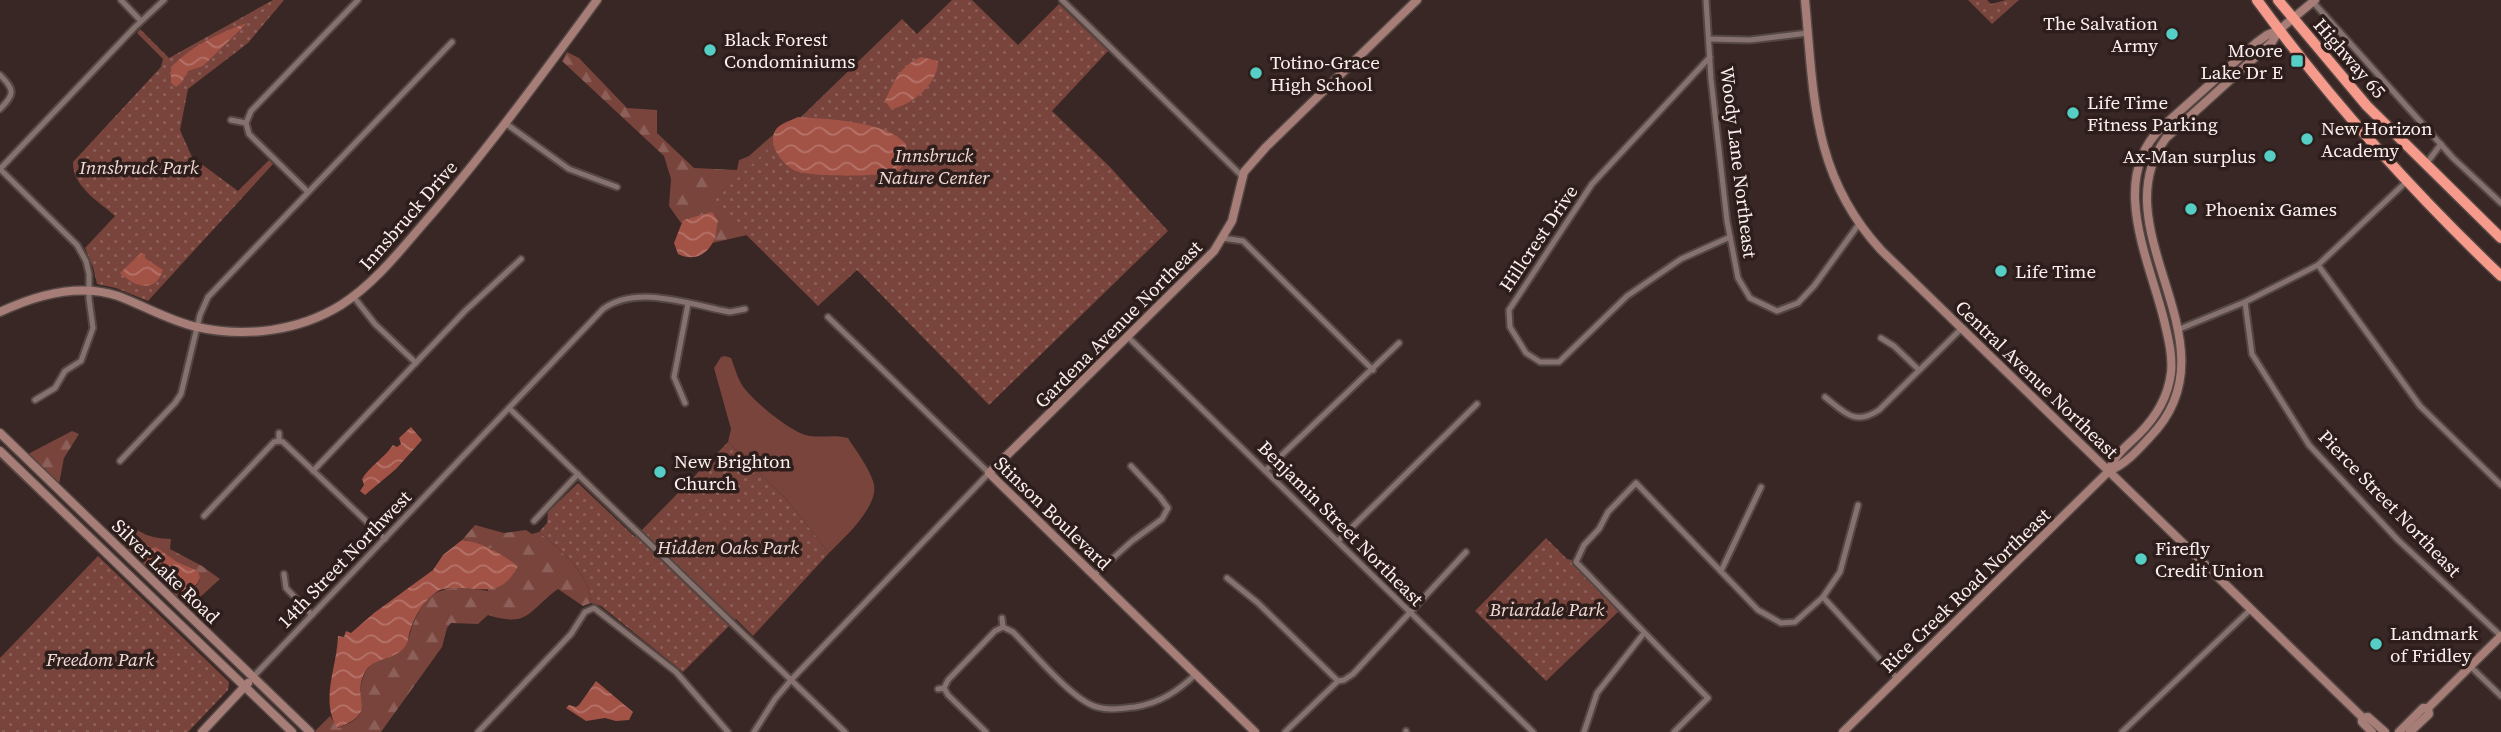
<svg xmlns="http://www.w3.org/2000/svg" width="2501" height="732" font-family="'Source Serif 4',serif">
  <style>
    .grass { fill: #78443c }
    .forest { fill: url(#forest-firs); fill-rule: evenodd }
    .park { fill: url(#park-dots) }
    .water { fill: url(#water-waves) }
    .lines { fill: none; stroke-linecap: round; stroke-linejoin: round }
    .street-casing { stroke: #544643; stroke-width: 9 }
    .secondary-casing { stroke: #544643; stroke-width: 11 }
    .highway-casing { stroke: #544643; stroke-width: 13 }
    .street { stroke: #85716e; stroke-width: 5 }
    .secondary { stroke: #a77e77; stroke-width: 8 }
    .highway { stroke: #f69b8c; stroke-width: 10 }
    .poi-dot { fill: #55cec6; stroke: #2d1e1b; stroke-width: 2.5 }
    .labels { text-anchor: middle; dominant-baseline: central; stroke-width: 7; stroke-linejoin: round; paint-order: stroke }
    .poi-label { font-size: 19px; fill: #fcf0ee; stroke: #2d1e1b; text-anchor: start }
    .street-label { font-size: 19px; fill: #fcf0ee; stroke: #2d1e1b }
    .park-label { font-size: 19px; font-style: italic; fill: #f2dad5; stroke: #2d1e1b }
  </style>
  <defs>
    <pattern id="forest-firs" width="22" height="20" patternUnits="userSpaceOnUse" patternTransform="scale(1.75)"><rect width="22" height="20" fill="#78443c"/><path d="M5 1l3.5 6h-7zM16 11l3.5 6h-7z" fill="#8c5f58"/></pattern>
    <pattern id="park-dots" width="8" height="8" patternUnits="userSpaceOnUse" patternTransform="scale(1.75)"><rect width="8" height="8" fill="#78443c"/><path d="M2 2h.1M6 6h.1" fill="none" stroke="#8c5f58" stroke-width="1.8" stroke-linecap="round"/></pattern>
    <pattern id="water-waves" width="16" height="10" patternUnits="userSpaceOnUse" patternTransform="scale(1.75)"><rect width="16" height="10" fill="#a35246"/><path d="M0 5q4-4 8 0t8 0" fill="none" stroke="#b5746a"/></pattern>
  </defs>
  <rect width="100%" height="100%" fill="#382724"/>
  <g class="grass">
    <path d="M725 356 731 358C735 368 738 380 744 388 756 403 791 433 810 436 823 438 835 434 848 438 856 451 868 466 873 481 882 504 844 538 829 553L788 501 728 442 731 429 714 368 721 357Z"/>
    <path d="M0 457 227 675 0 459Z"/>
  </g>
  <g class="forest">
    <path d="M567 52 579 58 627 108 657 110V133L694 168 737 170 739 160 749 156 774 134 775 143 714 202 747 235 712 243 715 236 716 228 689 218 681 223 669 206 671 179 664 156 562 61Z"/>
    <path d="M72 431 79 434 64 458 59 484 28 454Z"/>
    <path d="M127 521C141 535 151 538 171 539L170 549 202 566 220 579 188 608 111 534ZM140 552C163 558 183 562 200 579L197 585 179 596 136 554Z"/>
    <path d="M475 525 504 533 526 530 532 534 539 532C561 551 589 572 591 603L583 606 558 589C528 611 529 628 488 615L478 624 451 623 447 628 442 647 381 732H316L315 731 330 716 338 728C379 713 351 702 365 673 372 658 392 657 403 646 410 640 410 630 414 622 431 583 451 586 488 591L493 549C482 547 473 541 462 540Z"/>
  </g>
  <g class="park">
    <path d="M273 0H284L248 43 188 89 180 130 192 157 238 191 269 160 273 164 148 301 116 288 97 284 93 267 85 248 115 216C98 201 72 186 73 162L161 67 163 59 137 33 140 29 169 58Z"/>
    <path d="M952 0H972L1018 45 1059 4 1108 51 1052 111 1110 167 1168 231 989 405 857 270 818 306 713 202 774 143V132L788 122 801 117 902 19 917 34Z"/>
    <path d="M1968 0H1987L1991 4 2006 0H2019L1992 24Z"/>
    <path d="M728 442 788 501 829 553 753 636 736 619 683 672 601 606 591 603C589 572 561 551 539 532L547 523 548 512 578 483 635 537Z"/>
    <path d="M1546 538 1567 559 1572 560 1574 566 1619 611 1546 681 1475 611Z"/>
    <path d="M98 556 229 682 228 690 188 732H0V658Z"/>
  </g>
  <g class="water">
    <path d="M247 23 203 66 188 71 182 82 176 87 171 83V67C193 45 219 33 247 23Z"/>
    <path d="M921 57 938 61C939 83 911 106 891 109L885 101C894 81 900 66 921 57Z"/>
    <path d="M798 117C827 119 887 121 906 144 907 152 907 163 900 169 889 178 810 177 796 171 784 166 767 146 775 131 778 124 792 120 798 117Z"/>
    <path d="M712 212 718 221C716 227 717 232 715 238 708 255 694 262 678 254L674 243 683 220Z"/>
    <path d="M141 253 145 254V258L163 270C155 294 135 287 120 273Z"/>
    <path d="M411 427 422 440 396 469 365 495 360 491 364 485 362 479C370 466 384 458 393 445L397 447 401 444 399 438Z"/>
    <path d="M462 540C482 542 502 554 518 566 500 599 485 587 453 588 447 589 442 588 438 591 424 600 415 615 410 631 408 638 408 644 402 650 391 660 373 658 365 672 350 701 381 711 337 728 320 699 337 668 338 636L344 637 346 631 351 633 374 613 433 570 443 555Z"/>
    <path d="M156 547 177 562 198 571 200 578 197 584 180 596 135 554Z"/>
    <path d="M596 681 633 712 629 720 616 721 605 718 586 721 566 708 569 705 576 707 579 705Z"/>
  </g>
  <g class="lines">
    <g class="street-casing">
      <g id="street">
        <path d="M121 0 141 21"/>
        <path d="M1062 0 1242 176"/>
        <path d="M1706 0 1711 79 1727 221 1738 278 1750 298 1777 311 1798 303 1814 286 1859 224"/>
        <path d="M2313 2 2453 158 2501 203"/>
        <path d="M1709 39 1750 40 1808 33"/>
        <path d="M1710 57 1592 184 1509 310 1510 327 1526 353 1540 362H1559L1627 296 1681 259 1730 237"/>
        <path d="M0 75C15 90 15 94 0 109"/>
        <path d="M231 120 246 123 249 134 308 192"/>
        <path d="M246 123 251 111 358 0"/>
        <path d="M505 123 569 169 617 187"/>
        <path d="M2426 164 2441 144"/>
        <path d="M0 169 77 245 86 261 89 274V299L93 328 81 361 65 371 55 388 35 400"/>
        <path d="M0 169 135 27 164 0"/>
        <path d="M1222 238 1243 241 1373 370"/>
        <path d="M2318 265 2420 406 2501 485"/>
        <path d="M353 296 375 324 416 363"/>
        <path d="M2245 302 2252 354 2309 445 2398 540 2501 636"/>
        <path d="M2177 330 2245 302 2318 265 2406 182"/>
        <path d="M1128 337 1533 732"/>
        <path d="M1881 338 1894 346 1919 370"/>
        <path d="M1825 397C1845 413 1855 426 1879 410L1962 328"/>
        <path d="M685 403 674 377 688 304"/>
        <path d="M509 408 845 732"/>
        <path d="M279 433V441L283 442 385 539"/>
        <path d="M120 461 175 403 181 394 200 315 208 297 452 42"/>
        <path d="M1266 470 1399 343"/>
        <path d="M313 471 465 311 521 259"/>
        <path d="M204 516 274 442 279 441"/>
        <path d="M534 521 578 474"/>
        <path d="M1338 541 1477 404"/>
        <path d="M1721 571 1761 487"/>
        <path d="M284 574 286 588 312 615"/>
        <path d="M1094 575 1132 541 1162 519 1168 508 1160 497 1131 466"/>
        <path d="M1227 578 1258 603 1338 681"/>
        <path d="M1823 597 1897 678"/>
        <path d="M1002 618 1003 627 1013 632C1032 651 1073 701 1097 707 1110 711 1122 708 1135 707 1160 703 1178 691 1196 674"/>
        <path d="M2470 666 2501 696"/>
        <path d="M253 677 603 309C638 284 691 305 730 312L745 309"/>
        <path d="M944 688 948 680 995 631 1003 627"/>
        <path d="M938 689 944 688 948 695 986 732"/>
        <path d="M1406 731V732"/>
        <path d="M478 732 571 634 585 612 594 608 676 672 728 732"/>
        <path d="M754 732 775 699 791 680 989 473 828 317"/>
        <path d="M1285 732 1338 681 1344 680 1353 674 1466 552"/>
        <path d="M1584 732 1597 693 1644 633"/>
        <path d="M1674 732 1708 698 1576 562 1584 545 1599 529 1608 512 1636 483 1758 610 1781 623 1795 622 1823 597 1840 572 1858 505"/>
        <path d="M2122 732 2251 609"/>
      </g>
    </g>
    <g class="secondary-casing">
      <g id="secondary">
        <path d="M1805 0C1814 96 1812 175 1881 250L2362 717V722L2372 732"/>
        <path d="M0 312C36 295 79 283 118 296 145 306 169 321 197 327 246 338 299 331 341 305 374 284 399 252 424 223 486 152 541 76 597 0"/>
        <path d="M0 433 310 732"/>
        <path d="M0 451 292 732"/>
        <path d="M2109 471C2114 455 2127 446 2139 434 2156 417 2168 397 2171 373 2173 356 2168 337 2164 320 2149 259 2108 179 2162 127L2256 43 2267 35 2279 30 2315 0"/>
        <path d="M2362 718 2368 717 2385 732"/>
        <path d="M202 732 248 683"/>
        <path d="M1255 732 989 473 1214 251 1232 221 1244 172 1266 147 1417 0"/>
        <path d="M1843 732 2109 471C2126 464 2138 450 2150 437 2241 344 2098 231 2166 138L2272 42 2279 30"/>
        <path d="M2399 732 2423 708H2428L2501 636"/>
        <path d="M2410 732 2429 714 2428 708"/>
      </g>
    </g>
    <g class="highway-casing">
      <g id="highway">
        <path d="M2257 0C2330 100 2412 191 2501 276"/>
        <path d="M2278 0 2367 106 2501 238"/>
      </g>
    </g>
    <use href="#street" class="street"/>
    <use href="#secondary" class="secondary"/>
    <use href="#highway" class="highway"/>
  </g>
  <g class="poi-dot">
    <circle cx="2172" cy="34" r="7"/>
    <circle cx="710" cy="50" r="7"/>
    <rect x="2290" y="54" width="14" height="14" rx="3.5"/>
    <circle cx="1256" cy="73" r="7"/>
    <circle cx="2073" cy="113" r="7"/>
    <circle cx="2307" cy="139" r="7"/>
    <circle cx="2270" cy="156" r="7"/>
    <circle cx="2191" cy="209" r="7"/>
    <circle cx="2001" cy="271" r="7"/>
    <circle cx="660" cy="472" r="7"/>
    <circle cx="2141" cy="559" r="7"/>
    <circle cx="2376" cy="644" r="7"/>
  </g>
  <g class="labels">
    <g class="poi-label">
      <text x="2158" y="23" text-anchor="end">The Salvation<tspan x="2158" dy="22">Army</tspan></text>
      <text x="724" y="39">Black Forest<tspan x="724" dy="22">Condominiums</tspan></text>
      <text x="2283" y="50" text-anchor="end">Moore<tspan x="2283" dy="22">Lake Dr E</tspan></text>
      <text x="1270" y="62">Totino-Grace<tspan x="1270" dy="22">High School</tspan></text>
      <text x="2087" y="102">Life Time<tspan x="2087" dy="22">Fitness Parking</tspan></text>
      <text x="2321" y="128">New Horizon<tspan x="2321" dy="22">Academy</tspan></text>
      <text x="2256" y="156" text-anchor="end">Ax-Man surplus</text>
      <text x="2205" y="209">Phoenix Games</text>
      <text x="2015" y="271">Life Time</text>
      <text x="674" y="461">New Brighton<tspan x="674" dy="22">Church</tspan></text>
      <text x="2155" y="548">Firefly<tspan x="2155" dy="22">Credit Union</tspan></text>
      <text x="2390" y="633">Landmark<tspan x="2390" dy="22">of Fridley</tspan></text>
    </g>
    <g class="street-label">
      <text transform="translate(2350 58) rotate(49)">Highway 65</text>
      <text transform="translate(1739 162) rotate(83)">Woody Lane Northeast</text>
      <text transform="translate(408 215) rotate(-49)">Innsbruck Drive</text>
      <text transform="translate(1538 238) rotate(-56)">Hillcrest Drive</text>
      <text transform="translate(1118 324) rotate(-45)">Gardena Avenue Northeast</text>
      <text transform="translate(2037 379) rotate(44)">Central Avenue Northeast</text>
      <text transform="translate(2390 503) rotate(46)">Pierce Street Northeast</text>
      <text transform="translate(1053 513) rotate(44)">Stinson Boulevard</text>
      <text transform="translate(1341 523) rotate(45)">Benjamin Street Northeast</text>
      <text transform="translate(344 559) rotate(-46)">14th Street Northwest</text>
      <text transform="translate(166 571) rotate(44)">Silver Lake Road</text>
      <text transform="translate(1965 590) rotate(-44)">Rice Creek Road Northeast</text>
    </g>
    <g class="park-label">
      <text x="934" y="155">Innsbruck<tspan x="934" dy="22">Nature Center</tspan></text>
      <text x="139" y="167">Innsbruck Park</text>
      <text x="728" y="547">Hidden Oaks Park</text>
      <text x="1547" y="609">Briardale Park</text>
      <text x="100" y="659">Freedom Park</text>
    </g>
  </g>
</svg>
